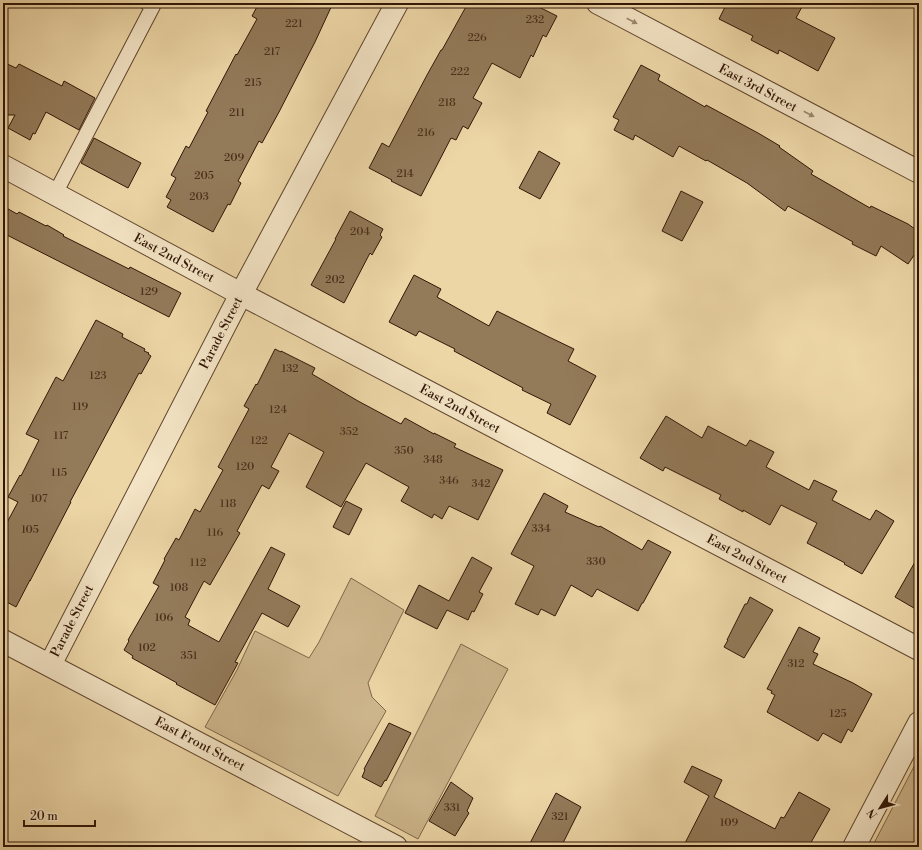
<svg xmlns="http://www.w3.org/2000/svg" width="922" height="850" font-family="'Libre Bodoni',serif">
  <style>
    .green { fill: #cdb58b; stroke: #7f6648 }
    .building { fill: #937a59; stroke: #311606 }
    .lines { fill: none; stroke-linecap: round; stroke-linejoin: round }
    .lane-casing { stroke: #60462e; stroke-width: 16 }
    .street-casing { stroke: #60462e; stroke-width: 24 }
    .lane { stroke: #f3e4c5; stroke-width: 14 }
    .street { stroke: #f3e4c5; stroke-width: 22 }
    .oneway { fill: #9c876f }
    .labels { text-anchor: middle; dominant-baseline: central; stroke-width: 3; stroke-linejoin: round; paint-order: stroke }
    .number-label { font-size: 11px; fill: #4a2f1b }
    .street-label { font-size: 13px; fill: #311606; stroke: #f3e4c5 }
  </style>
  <rect width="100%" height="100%" fill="#edd6a6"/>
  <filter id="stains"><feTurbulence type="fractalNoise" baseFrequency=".005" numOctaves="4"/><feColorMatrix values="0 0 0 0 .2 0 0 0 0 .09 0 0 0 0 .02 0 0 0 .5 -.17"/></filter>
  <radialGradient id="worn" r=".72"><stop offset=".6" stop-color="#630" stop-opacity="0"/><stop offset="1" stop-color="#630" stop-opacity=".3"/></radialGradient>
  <g class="green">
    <path d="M351 578 404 610 368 683 372 697 386 711 338 796 205 727 237 670 255 631 309 658 319 642Z"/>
    <path d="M461 644 508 669 418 839 375 816Z"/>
    <path d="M919 757V847H872Z"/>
  </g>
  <g class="building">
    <path d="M259 3H333L315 42 279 112 262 143 259 141 238 181 241 183 230 205 228 204 213 232 167 207 171 200 166 197 176 178 171 175 186 146 189 148 208 112 206 111 236 54 237 55 257 19 252 16Z"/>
    <path d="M468 3H531L557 16 546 37 543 35 533 57 531 55 520 78 492 63 473 98 482 103 468 129 463 126 456 140 451 138 421 196 391 181 392 180 369 168 382 143 389 147 427 75 441 50H442Z"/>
    <path d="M727 3H804L796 18 835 38 818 71 779 50 778 54 751 40 753 36 719 19Z"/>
    <path d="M3 62 16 68 19 64 62 86 64 81 95 98 79 130 46 112 35 134 33 133 30 140 8 128 15 115H3Z"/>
    <path d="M641 65 660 75 658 80 705 107 706 105 758 133 780 146 779 147 813 171 811 174 870 208 871 206 908 224 919 232V248L908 264 881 246 876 256 852 244 853 242 788 206 785 211 747 183 707 160 706 161 679 146 673 157 635 135 633 140 614 130 619 120 613 117Z"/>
    <path d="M94 138 141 163 128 188 81 163Z"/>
    <path d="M539 151 560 163 540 199 519 188Z"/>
    <path d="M681 191 703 202 682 241 662 231Z"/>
    <path d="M3 206 17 214 19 212 46 226 47 225 64 235 63 236 129 269 130 267 181 293 169 317 3 233Z"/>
    <path d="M350 211 383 229 380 235 382 237 372 255 370 253 344 303 311 285 336 239H335Z"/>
    <path d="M414 275 441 289 437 297 489 326 497 311 549 337 574 349 568 361 596 376 570 425 547 413 551 404 522 390 523 388 454 351 455 349 419 331 416 336 389 322Z"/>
    <path d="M96 320 123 334 122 337 145 349 144 351 149 353 148 354 151 356 141 374 139 373 70 502H71L30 581V580L16 607 3 600V530L18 502 8 497 20 475 21 476 39 440 26 434 56 377 63 381Z"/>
    <path d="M275 349 281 352V351L315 368 312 374 358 401 401 424 405 418 434 434V433L456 444 454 447 503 470 478 520 449 506 442 519 434 514 432 518 401 501 409 487 366 463 341 507 306 487 324 452 289 433 271 467 279 471 269 489 262 485 237 531 240 533 210 585 204 581 185 617 190 620 188 625 219 642 271 547 285 554 268 589 300 606 288 627 262 613 235 662 238 663 215 705 176 684 177 683 132 658 133 656 124 650 129 641 128 640 159 586 153 583 165 560 164 559 176 538 179 540 195 509 200 512 223 470 218 467 249 409 244 406 256 384 257 385Z"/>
    <path d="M666 416 702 438 708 426 746 446 750 440 774 452 766 467 809 490 814 480 837 491 832 500 870 520 876 510 894 521 862 574 844 564 845 563 807 543 817 523 781 505 770 525 743 510V512L719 499 721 495 665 467 663 471 640 458Z"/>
    <path d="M544 493 568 506 565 512 599 527 600 526 642 550 648 540 671 552 643 603H642L638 611 597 589 592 597 571 585 555 616 541 609 538 615 515 604 534 566 511 554Z"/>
    <path d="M346 501 362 509 349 535 333 527Z"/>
    <path d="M919 555V611L895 597Z"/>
    <path d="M472 557 492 568 479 592 483 594 474 612 472 611 468 620 447 610 437 629 405 613 419 585 449 601Z"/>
    <path d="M750 597 773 610 744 658 724 647 728 640H727L745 604H747Z"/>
    <path d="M799 627 820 638 813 652 818 654 813 664 853 683 872 694 852 732 848 729 841 743 823 733 818 741 767 712 775 695 771 693 772 691 767 689Z"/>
    <path d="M389 723 411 733 386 781 385 780 381 787 362 777 365 770 364 769Z"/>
    <path d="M692 766 722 780 714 797 775 829 781 817 784 818 799 792 830 809 809 846 810 847H683L709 796 684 782Z"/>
    <path d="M451 782 473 798 467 811 469 813 455 836 429 821Z"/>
    <path d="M556 793 581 807 561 847H528Z"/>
  </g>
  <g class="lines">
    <g class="lane-casing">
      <path id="lane" d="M55 194 153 6 147 3"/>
    </g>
    <g class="street-casing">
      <g id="street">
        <path d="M598 3 919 172"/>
        <path d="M3 166 241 294 919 649"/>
        <path d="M3 641 396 847"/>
        <path d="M50 665 241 294 397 3"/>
        <path d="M854 847 919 723"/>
      </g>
    </g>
    <use href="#lane" class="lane"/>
    <use href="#street" class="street"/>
  </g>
  <defs><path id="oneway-solid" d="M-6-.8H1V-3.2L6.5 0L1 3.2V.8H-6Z"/></defs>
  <g class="oneway">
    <use href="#oneway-solid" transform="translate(632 21) rotate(28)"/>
    <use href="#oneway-solid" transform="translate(809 114) rotate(28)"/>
  </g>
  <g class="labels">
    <g class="number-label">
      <text x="535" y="20">232</text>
      <text x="294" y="24">221</text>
      <text x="477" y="38">226</text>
      <text x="272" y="52">217</text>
      <text x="460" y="72">222</text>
      <text x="253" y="83">215</text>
      <text x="447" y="103">218</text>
      <text x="237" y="113">211</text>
      <text x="426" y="133">216</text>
      <text x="234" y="158">209</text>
      <text x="405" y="174">214</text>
      <text x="204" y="176">205</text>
      <text x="199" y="197">203</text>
      <text x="360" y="232">204</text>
      <text x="335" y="280">202</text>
      <text x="149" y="292">129</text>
      <text x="290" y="369">132</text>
      <text x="98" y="376">123</text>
      <text x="80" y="407">119</text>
      <text x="278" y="410">124</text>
      <text x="349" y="432">352</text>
      <text x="61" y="436">117</text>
      <text x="259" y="441">122</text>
      <text x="404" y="451">350</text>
      <text x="433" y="460">348</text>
      <text x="245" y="467">120</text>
      <text x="59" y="473">115</text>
      <text x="449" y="481">346</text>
      <text x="481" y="484">342</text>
      <text x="39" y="499">107</text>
      <text x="228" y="504">118</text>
      <text x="541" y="529">334</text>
      <text x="30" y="530">105</text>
      <text x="215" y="533">116</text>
      <text x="596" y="562">330</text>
      <text x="198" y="563">112</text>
      <text x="179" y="588">108</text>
      <text x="164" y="618">106</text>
      <text x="147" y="648">102</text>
      <text x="189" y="656">351</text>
      <text x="796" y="664">312</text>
      <text x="838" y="714">125</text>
      <text x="452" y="808">331</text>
      <text x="560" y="817">321</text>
      <text x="729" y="823">109</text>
    </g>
    <g class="street-label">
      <text transform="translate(758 88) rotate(28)">East 3rd Street</text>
      <text transform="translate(174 258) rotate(28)">East 2nd Street</text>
      <text transform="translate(221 333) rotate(-63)">Parade Street</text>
      <text transform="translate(460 409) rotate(28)">East 2nd Street</text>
      <text transform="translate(747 559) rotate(28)">East 2nd Street</text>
      <text transform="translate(72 621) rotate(-63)">Parade Street</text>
      <text transform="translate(200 744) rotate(28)">East Front Street</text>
    </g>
  </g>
  <rect width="922" height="850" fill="none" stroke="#edd6a6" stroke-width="16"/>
  <rect x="4" y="4" width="914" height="842" fill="none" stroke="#311606" stroke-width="2"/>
  <rect x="8" y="8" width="906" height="834" fill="none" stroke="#311606"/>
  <g transform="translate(880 808) rotate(234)" stroke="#f3e4c5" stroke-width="3" paint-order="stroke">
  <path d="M0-3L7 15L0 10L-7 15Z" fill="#311606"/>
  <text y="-6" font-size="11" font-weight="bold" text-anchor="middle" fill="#311606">N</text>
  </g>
  <path d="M24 820v6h71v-6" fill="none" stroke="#311606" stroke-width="2"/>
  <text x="30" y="820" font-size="12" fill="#311606" stroke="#f3e4c5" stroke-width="3" paint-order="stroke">20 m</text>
  <rect width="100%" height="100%" filter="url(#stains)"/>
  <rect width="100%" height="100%" fill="url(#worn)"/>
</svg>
